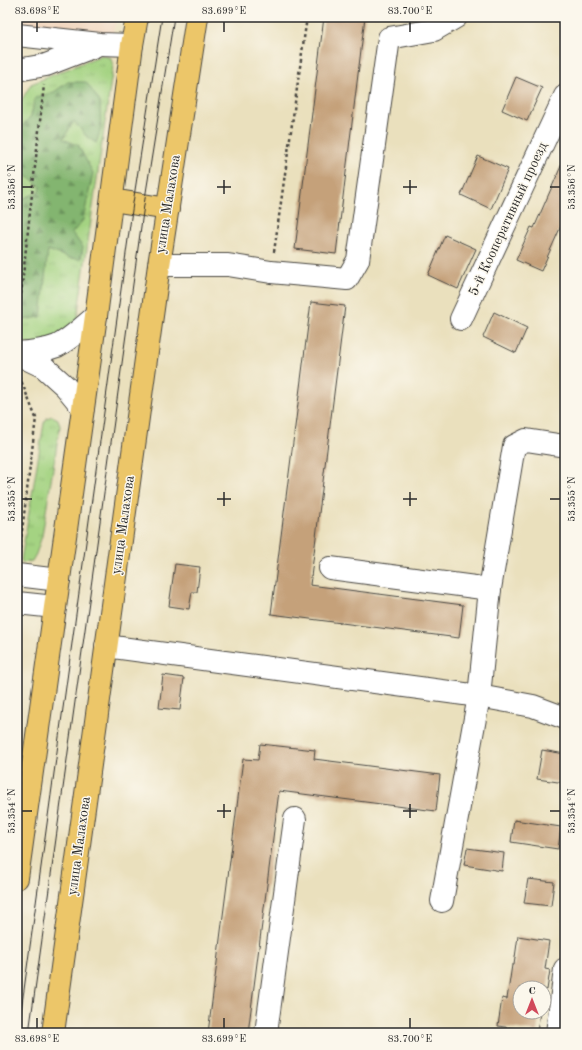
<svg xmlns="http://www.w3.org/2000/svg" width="582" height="1050" font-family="'Old Standard TT',serif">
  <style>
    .built { fill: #f1d5bd }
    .grass { fill: url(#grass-tufts); stroke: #687f56 }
    .forest { fill: url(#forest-firs); stroke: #57704e }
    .building { fill: #c5a17a }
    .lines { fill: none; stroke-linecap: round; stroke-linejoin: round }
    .minor-casing { stroke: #484641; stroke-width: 24 }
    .major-casing { stroke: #484641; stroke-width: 24 }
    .path { stroke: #484641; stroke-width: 2.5; stroke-dasharray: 3 3; stroke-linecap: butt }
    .minor { stroke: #fff; stroke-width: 22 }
    .major { stroke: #ecc669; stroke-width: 22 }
    .tram { stroke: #2b2b2b; stroke-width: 1 }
    .ticks { fill: none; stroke: #2b2b2b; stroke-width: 1.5 }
    .labels { text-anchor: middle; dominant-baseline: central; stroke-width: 3; stroke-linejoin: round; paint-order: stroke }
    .street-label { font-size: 14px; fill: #2b2b2b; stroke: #fbf7ec }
    .neatline { fill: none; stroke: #2b2b2b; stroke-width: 1.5 }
    .ticks-label { font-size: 10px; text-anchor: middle; fill: #2b2b2b }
  </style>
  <defs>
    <pattern id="grass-tufts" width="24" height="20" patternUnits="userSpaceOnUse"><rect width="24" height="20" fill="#a4d382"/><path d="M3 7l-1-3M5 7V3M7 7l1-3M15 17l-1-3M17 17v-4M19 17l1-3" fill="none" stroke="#8db570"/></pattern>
    <pattern id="forest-firs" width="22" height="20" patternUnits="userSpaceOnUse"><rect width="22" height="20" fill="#83b570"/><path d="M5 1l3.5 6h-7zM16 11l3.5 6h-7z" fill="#6b935c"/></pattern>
  </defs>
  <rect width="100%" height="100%" fill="#fbf7ec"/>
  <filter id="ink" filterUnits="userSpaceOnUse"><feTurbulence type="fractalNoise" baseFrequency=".025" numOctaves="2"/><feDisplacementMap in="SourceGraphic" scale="8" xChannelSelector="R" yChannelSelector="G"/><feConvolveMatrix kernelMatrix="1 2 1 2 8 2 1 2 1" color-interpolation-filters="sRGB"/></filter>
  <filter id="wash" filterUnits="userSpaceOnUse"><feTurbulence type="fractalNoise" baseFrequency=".012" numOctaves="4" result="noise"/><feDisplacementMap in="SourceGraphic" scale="16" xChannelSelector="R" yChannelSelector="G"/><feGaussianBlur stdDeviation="0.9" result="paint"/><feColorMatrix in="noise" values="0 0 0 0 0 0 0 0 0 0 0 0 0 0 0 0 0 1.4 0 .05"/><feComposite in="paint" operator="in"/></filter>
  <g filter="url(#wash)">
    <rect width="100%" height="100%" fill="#eae0bd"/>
    <path class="built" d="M17 17H117L112 36 17 27Z"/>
    <g class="grass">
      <path d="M102 55 111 58 113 66 77 319C59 334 41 357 17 338V108L31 84Z"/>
      <path d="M52 416 58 419 60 426 42 536 36 554 32 561 23 563 21 560 44 423 47 418Z"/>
    </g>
    <path class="forest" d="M68 82H86L100 102 101 129 96 143 87 137 74 121 63 139 78 145 93 173 83 220 72 233 83 247 81 259 69 258 48 250 41 317 17 321V201L39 192 40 186 30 178 19 173 17 170V141L22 126 31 116 35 98 54 92Z"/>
    <g id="blocks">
      <g class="building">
        <path d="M324 17H365L336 254 295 249Z"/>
        <path d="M516 77 542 88 527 121 502 110Z"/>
        <path d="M478 156 508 169 491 209 461 195Z"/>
        <path d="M565 157V217L541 271 516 260 531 227 534 228Z"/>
        <path d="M445 235 476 249 458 289 428 275Z"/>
        <path d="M311 302 345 306 310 585 463 605 459 638 271 614Z"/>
        <path d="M494 312 527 328 516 353 483 337Z"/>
        <path d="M175 564 200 567 197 592H192L189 609 169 606Z"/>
        <path d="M163 675 184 678 180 710 159 708Z"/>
        <path d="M260 744 315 750 314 759 440 775 436 811 279 791 248 1033H208L243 759 258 760Z"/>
        <path d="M542 750 565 754V783L537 779Z"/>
        <path d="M514 820 561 827 558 849 511 842Z"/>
        <path d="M467 848 504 853 502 871 464 865Z"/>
        <path d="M528 879 554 882 551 906 524 903Z"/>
        <path d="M518 936 549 941 545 969 550 970 547 990 544 989V988H520V1012H540L537 1032 498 1026 502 998 507 999 512 965H514Z"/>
      </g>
    </g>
  </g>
  <g filter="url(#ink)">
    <use href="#blocks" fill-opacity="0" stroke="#484641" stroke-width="1"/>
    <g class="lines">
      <g class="minor-casing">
        <g id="minor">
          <path d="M17 35 100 44 132 45"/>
          <path d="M17 70 46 65 95 46"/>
          <path d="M159 265H228L271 272 347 279 358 260 389 38 434 30 456 17"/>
          <path d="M461 319 565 96"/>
          <path d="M17 353C31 352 44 351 57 346 70 340 85 325 96 316"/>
          <path d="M17 354 44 367 65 386 83 408"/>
          <path d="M330 568 490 589"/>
          <path d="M17 575 59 580"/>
          <path d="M17 603 55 607"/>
          <path d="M106 646 479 696 533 706 565 718"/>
          <path d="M442 901 479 696 490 589 514 446 526 440 565 446"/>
          <path d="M266 1033 295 819"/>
          <path d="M557 1033 565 969"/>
        </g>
      </g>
      <g class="major-casing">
        <g id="major">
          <path d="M112 200 168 209"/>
          <path d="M17 878 96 316 132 45 137 17"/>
          <path d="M53 1033 159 265 197 17"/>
        </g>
      </g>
      <g class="path">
        <path d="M274 252 307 17"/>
        <path d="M17 330 44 85"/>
        <path d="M19 555 36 418 20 378"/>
      </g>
      <use href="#minor" class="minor"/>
      <use href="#major" class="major"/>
      <g class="tram">
        <path d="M18 1033 133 203 162 17"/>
        <path d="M29 1033 144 205 174 17"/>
      </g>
    </g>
  </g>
  <path class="ticks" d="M37 22V32M224 22V32M410 22V32M224 180V194M410 180V194M22 187H32M217 187H231M403 187H417M550 187H560M224 492V506M410 492V506M22 499H32M217 499H231M403 499H417M550 499H560M224 804V818M410 804V818M22 811H32M217 811H231M403 811H417M550 811H560M37 1018V1028M224 1018V1028M410 1018V1028"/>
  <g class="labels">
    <g class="street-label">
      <text transform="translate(168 204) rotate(-81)">улица Малахова</text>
      <text transform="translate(508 219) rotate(-65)">5-й Кооперативный проезд</text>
      <text transform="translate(123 525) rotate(-82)">улица Малахова</text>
      <text transform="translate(79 846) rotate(-82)">улица Малахова</text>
    </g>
  </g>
  <rect width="582" height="1050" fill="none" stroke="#fbf7ec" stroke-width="44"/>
  <g transform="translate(532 1000)"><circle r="19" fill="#fbf7ec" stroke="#a8a59f"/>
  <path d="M0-3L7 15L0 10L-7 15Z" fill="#d1495b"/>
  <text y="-6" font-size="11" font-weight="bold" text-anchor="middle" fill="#2b2b2b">С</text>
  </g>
  <rect x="22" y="22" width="538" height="1006" class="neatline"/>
  <g class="ticks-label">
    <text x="37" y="14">83.698°E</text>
    <text x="224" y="14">83.699°E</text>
    <text x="410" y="14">83.700°E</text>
    <text transform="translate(11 187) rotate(-90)" y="4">53.356°N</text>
    <text transform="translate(571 187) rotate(-90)" y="4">53.356°N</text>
    <text transform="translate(11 499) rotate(-90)" y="4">53.355°N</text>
    <text transform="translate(571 499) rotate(-90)" y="4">53.355°N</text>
    <text transform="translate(11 811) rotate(-90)" y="4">53.354°N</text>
    <text transform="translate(571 811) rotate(-90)" y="4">53.354°N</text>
    <text x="37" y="1042">83.698°E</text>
    <text x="224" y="1042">83.699°E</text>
    <text x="410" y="1042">83.700°E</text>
  </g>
</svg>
